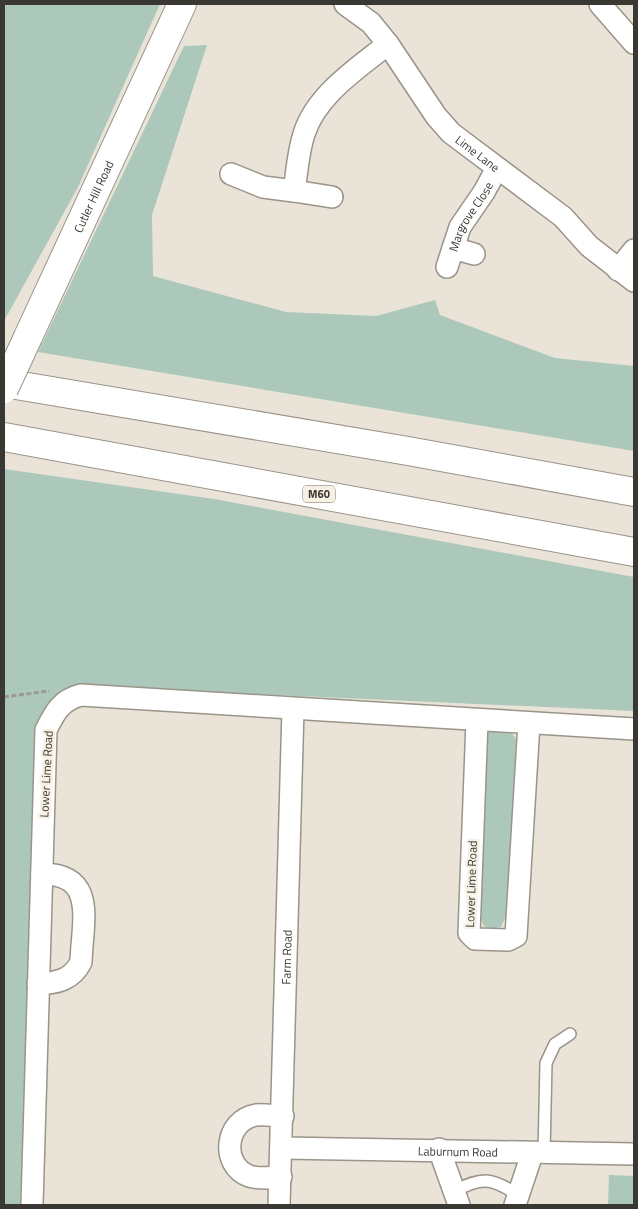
<svg xmlns="http://www.w3.org/2000/svg" width="638" height="1209" font-family="'Titillium Web',sans-serif">
  <style>
    .green { fill: #acc8ba }
    .lines { fill: none; stroke-linecap: round; stroke-linejoin: round }
    .service-casing { stroke: #9a9489; stroke-width: 14 }
    .minor-casing { stroke: #9a9489; stroke-width: 24 }
    .tertiary-casing { stroke: #9a9489; stroke-width: 30 }
    .motorway-casing { stroke: #9a9489; stroke-width: 30 }
    .path { stroke: #9d9890; stroke-width: 3; stroke-dasharray: 5 2.5; stroke-linecap: butt }
    .service { stroke: #fff; stroke-width: 11 }
    .minor { stroke: #fff; stroke-width: 21 }
    .tertiary { stroke: #fff; stroke-width: 28 }
    .motorway { stroke: #fff; stroke-width: 28 }
    .tertiary-bridge-casing { stroke: #9a9489; stroke-width: 30; stroke-linecap: butt }
    .tertiary-bridge { stroke: #fff; stroke-width: 28 }
    .labels { text-anchor: middle; dominant-baseline: central; stroke-width: 5; stroke-linejoin: round; paint-order: stroke }
    .shield { fill: #f7f1e5; stroke: #737068; stroke-width: 1 }
    .shield-label { font-size: 11px; font-weight: bold; fill: #3a3833 }
    .street-label { font-size: 12px; fill: #3a3833; stroke: #f7f1e5 }
  </style>
  <rect width="100%" height="100%" fill="#eae3d8"/>
  <g class="green">
    <path d="M4 4H160L78 187 4 321Z"/>
    <path d="M207 45 152 215 153 276 286 312 376 316 435 300 440 315 555 358 634 366V451L38 352 184 46Z"/>
    <path d="M4 469 214 499 634 577V711L76 686 39 730 20 1205H4Z"/>
    <path d="M508 728 516 739 508 912 501 927 490 929 484 926 479 915 487 735 491 729Z"/>
    <path d="M609 1175 634 1176V1205H608Z"/>
  </g>
  <g class="lines">
    <g class="service-casing">
      <g id="service">
        <path d="M544 1154 546 1063 555 1044 570 1034"/>
        <path d="M454 1191C482 1177 491 1177 518 1195"/>
      </g>
    </g>
    <g class="minor-casing">
      <g id="minor">
        <path id="s1" d="M345 4 371 23 388 44 436 116 451 133 563 217 589 246 634 281"/>
        <path d="M600 4 634 43"/>
        <path d="M231 174 263 187 294 191C297 172 298 152 304 134 316 95 358 68 388 44"/>
        <path d="M294 191 332 197"/>
        <path d="M453 248 474 254"/>
        <path id="s2" d="M447 267 460 227 484 192 497 168"/>
        <path d="M618 270 634 250"/>
        <path d="M477 721 469 933 475 939 508 940 516 936 529 723"/>
        <path d="M38 984C57 983 72 980 81 962 82 923 98 874 42 874"/>
        <path id="s3" d="M283 1148 634 1154"/>
        <path d="M439 1149 459 1205"/>
        <path d="M281 1177C270 1178 259 1179 249 1176 220 1165 225 1120 256 1115 265 1114 274 1116 283 1116"/>
        <path d="M32 1205 46 730C55 712 61 700 81 695L634 729"/>
        <path id="s4" d="M279 1205 293 709"/>
        <path d="M515 1205 532 1154"/>
      </g>
    </g>
    <g class="tertiary-casing">
      <g id="tertiary">
        <path id="s5" d="M28 337 182 4"/>
      </g>
    </g>
    <g class="motorway-casing">
      <g id="motorway">
        <path d="M4 383 408 451 634 492"/>
        <path d="M4 437 634 552"/>
      </g>
    </g>
    <path class="path" d="M4 697 49 691"/>
    <use href="#service" class="service"/>
    <use href="#minor" class="minor"/>
    <use href="#tertiary" class="tertiary"/>
    <use href="#motorway" class="motorway"/>
    <g class="tertiary-bridge-casing">
      <path id="tertiary-bridge" d="M4 389 28 337"/>
    </g>
    <use href="#tertiary-bridge" class="tertiary-bridge"/>
  </g>
  <g class="labels">
    <rect class="shield" x="303" y="485.5" width="32" height="17" rx="4"/>
    <g class="shield-label">
      <text x="319" y="494">M60</text>
    </g>
    <g class="street-label">
      <text stroke="none"><textPath href="#s1" startOffset="202">Lime Lane</textPath></text>
      <text stroke="none"><textPath href="#s5" startOffset="155">Cutler Hill Road</textPath></text>
      <text stroke="none"><textPath href="#s2" startOffset="56">Margrove Close</textPath></text>
      <text transform="translate(46 774) rotate(-87)">Lower Lime Road</text>
      <text transform="translate(471 884) rotate(-88)">Lower Lime Road</text>
      <text stroke="none"><textPath href="#s4" startOffset="248">Farm Road</textPath></text>
      <text stroke="none"><textPath href="#s3" startOffset="175">Laburnum Road</textPath></text>
    </g>
  </g>
  <rect width="638" height="1209" fill="none" stroke="#3a3833" stroke-width="10"/>
</svg>
